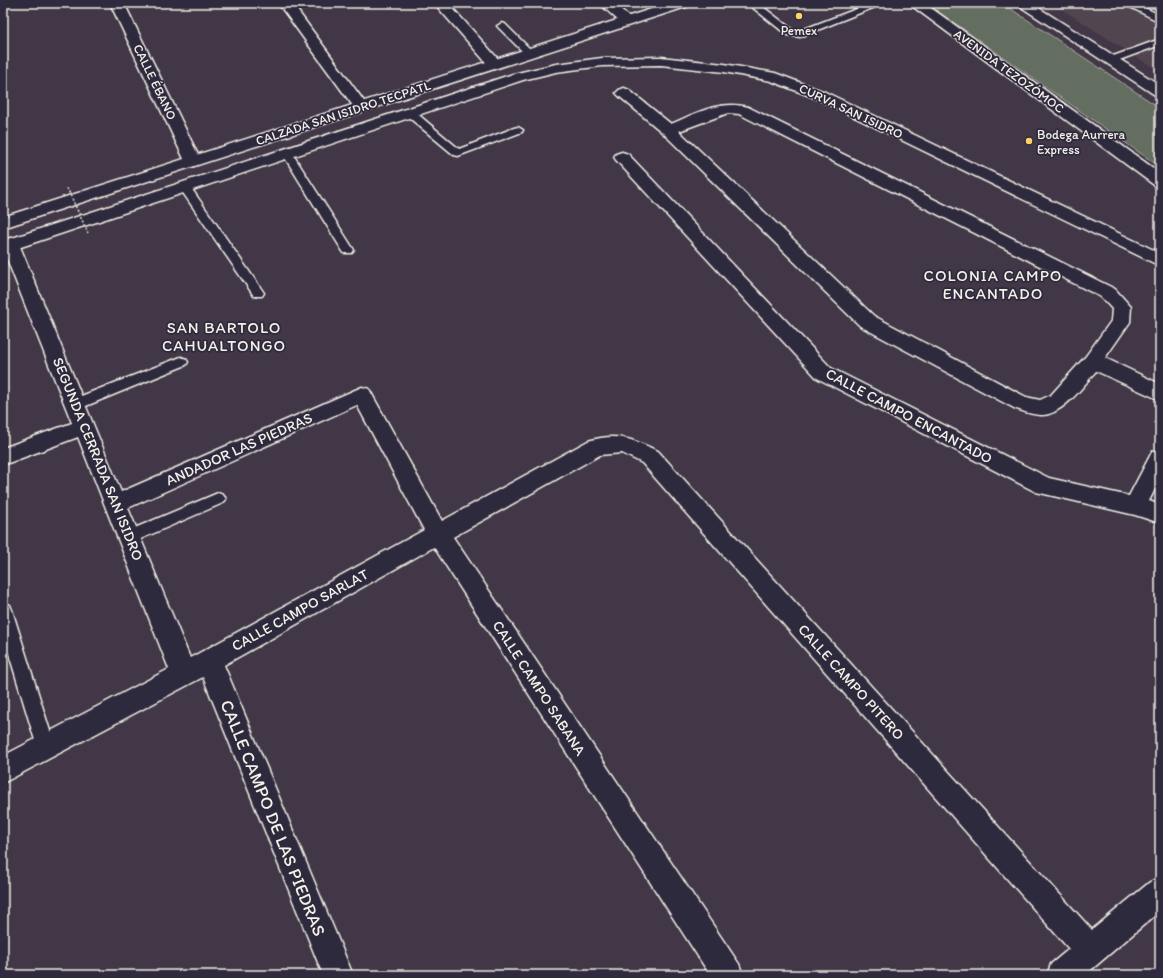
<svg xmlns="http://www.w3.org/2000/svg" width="1163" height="978" font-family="Itim,sans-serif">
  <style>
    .built { fill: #514450 }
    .green { fill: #646d60; stroke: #acafa4 }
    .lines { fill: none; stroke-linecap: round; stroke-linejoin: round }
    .service-casing { stroke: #f4f1e8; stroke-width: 3 }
    .minor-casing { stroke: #f4f1e8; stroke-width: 3 }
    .secondary-casing { stroke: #f4f1e8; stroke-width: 3 }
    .primary-casing { stroke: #f4f1e8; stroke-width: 3 }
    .service { fill: #2f2a3d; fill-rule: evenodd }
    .minor { fill: #2f2a3d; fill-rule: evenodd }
    .secondary { fill: #2f2a3d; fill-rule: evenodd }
    .primary { fill: #2f2a3d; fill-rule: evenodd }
    .path-bridge { stroke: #f4f1e8; stroke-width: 1.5; stroke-dasharray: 2 2; stroke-linecap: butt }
    .poi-dot { fill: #ffd166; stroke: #2f2a3d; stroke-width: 1.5 }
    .labels { text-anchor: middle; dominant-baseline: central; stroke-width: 3.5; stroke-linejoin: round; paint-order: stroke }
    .far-poi-label { font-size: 13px; fill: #f4f1e8; stroke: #2f2a3d }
    .far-street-label { font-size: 13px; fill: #f4f1e8; stroke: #2f2a3d }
    .street-label { font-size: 15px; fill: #f4f1e8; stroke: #2f2a3d }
    .neighbourhood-label { font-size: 16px; letter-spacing: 1px; fill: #f4f1e8; stroke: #2f2a3d }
    .near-street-label { font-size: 18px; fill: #f4f1e8; stroke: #2f2a3d }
  </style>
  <rect width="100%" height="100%" fill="#413746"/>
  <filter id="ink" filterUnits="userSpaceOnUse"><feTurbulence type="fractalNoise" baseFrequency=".025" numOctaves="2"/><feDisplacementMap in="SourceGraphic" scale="8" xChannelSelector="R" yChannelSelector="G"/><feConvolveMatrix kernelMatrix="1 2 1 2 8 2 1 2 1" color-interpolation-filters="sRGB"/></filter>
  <g filter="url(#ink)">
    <path class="built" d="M1052 3H1160V72Z"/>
    <path class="green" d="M926 3H1002L1160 108V167Z"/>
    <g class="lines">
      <g class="service-casing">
        <g id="service">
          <path d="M747 3H758L793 30 799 31 872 3H885L800 37 787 35Z"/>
          <path d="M1122 3H1134L1160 15V22Z"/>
          <path d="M502 23 505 24 534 53 532 55H526L497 26Z"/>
          <path d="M1160 39V45L1114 62H1108L1106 60 1108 58Z"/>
          <path d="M410 110 414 111 459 149 514 128 518 127 523 130 522 132 458 156 454 155 406 115 405 113Z"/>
          <path d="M287 150 292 153 354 250 352 253H344L342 250 282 153Z"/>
          <path d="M185 184 189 185 262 290 264 293 262 296H254L179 187Z"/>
          <path d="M181 357 186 359 188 362 186 365 81 408 76 409 71 408 69 404 71 400Z"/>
          <path d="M218 493 223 495 226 499 223 503 129 544 123 543 121 538 123 533Z"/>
          <path d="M3 603 10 605 12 610 55 747 52 753 46 756 40 753 37 747 3 634Z"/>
        </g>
      </g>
      <g class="minor-casing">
        <g id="minor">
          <path d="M110 3H124L201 161 199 164 193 166 187 164 185 161Z"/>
          <path d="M278 3H292L366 104 369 107 366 110H356Z"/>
          <path d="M434 3H448L500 61 502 64 500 67H490Z"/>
          <path d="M599 3H614L634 21 632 24H622Z"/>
          <path d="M624 88 629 90 671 124C697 113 719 100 748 107L1115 289 1131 307 1130 322 1105 358 1160 384V400L1096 371C1084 385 1062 416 1041 415 1032 415 1022 411 1014 408L860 326 663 133 619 96 616 93 619 90ZM728 113 739 114 1101 297 1112 309 1111 321 1086 356 1051 395 1040 400 1026 397 874 316 679 131Z"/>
          <path d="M622 152 628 154 831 368 1049 478 1129 496 1152 452 1160 450V479L1149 501 1160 505V523L1135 515 1036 492 817 378 616 160 614 157 616 154Z"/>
          <path d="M10 238 16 240 19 244 121 492 362 387 369 389 442 521 588 441C617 432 632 439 658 451L1092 930 1150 882 1160 877V911L1085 975H1047L1051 964 1069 949 642 463 622 453 600 455 453 537 739 964 743 975H710L434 547 224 665 353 975H323L203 677 3 783V756L169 669 78 437 3 465V448L72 423 3 249 4 240ZM357 405 424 530 190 658 128 508Z"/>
        </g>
      </g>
      <g class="secondary-casing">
        <g id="secondary">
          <path d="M908 3H924L1160 173V186L1154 185Z"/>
          <path d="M1015 3H1031L1160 85V96L1155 95Z"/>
        </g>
      </g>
      <g class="primary-casing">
        <g id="primary">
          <path d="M670 3H691L689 6 3 228V217Z"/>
          <path d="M661 57 724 64 775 73 825 92 1160 253V266L815 98 771 81 724 72 661 65 602 66 556 72 523 80 3 253V241L513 74 556 64 602 58Z"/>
        </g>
      </g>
      <use href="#service" class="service"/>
      <use href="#minor" class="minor"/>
      <use href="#secondary" class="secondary"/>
      <use href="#primary" class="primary"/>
      <path class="path-bridge" d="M67 188 88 233"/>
    </g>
  </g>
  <g class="poi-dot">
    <circle cx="799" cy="16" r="4"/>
    <circle cx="1029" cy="141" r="4"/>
  </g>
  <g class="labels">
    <g class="far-poi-label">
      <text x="799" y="30">Pemex</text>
      <text x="1037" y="134" text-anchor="start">Bodega Aurrera<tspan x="1037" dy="15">Express</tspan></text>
    </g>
    <g class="far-street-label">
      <text transform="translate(1009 71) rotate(36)">AVENIDA TEZOZÓMOC</text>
      <text transform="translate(155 82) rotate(64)">CALLE ÉBANO</text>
      <text transform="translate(851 111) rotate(25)">CURVA SAN ISIDRO</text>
      <text transform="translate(343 113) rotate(-18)">CALZADA SAN ISIDRO TECPATL</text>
    </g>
    <g class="street-label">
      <text transform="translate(909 416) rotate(28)">CALLE CAMPO ENCANTADO</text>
      <text transform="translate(239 449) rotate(-24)">ANDADOR LAS PIEDRAS</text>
      <text transform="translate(98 459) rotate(68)">SEGUNDA CERRADA SAN ISIDRO</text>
      <text transform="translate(300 610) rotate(-29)">CALLE CAMPO SARLAT</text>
      <text transform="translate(851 682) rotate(48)">CALLE CAMPO PITERO</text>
      <text transform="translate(539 688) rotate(57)">CALLE CAMPO SABANA</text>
    </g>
    <g class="neighbourhood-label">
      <text x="993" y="275">COLONIA CAMPO<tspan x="993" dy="18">ENCANTADO</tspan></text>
      <text x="224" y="327">SAN BARTOLO<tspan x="224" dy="18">CAHUALTONGO</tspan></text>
    </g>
    <g class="near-street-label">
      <text transform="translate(273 818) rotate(68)">CALLE CAMPO DE LAS PIEDRAS</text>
    </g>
  </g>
  <rect width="1163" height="978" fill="none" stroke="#2f2a3d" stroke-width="16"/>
  <rect x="8" y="8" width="1147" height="962" fill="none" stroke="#f4f1e8" stroke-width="1.5" filter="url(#ink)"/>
</svg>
